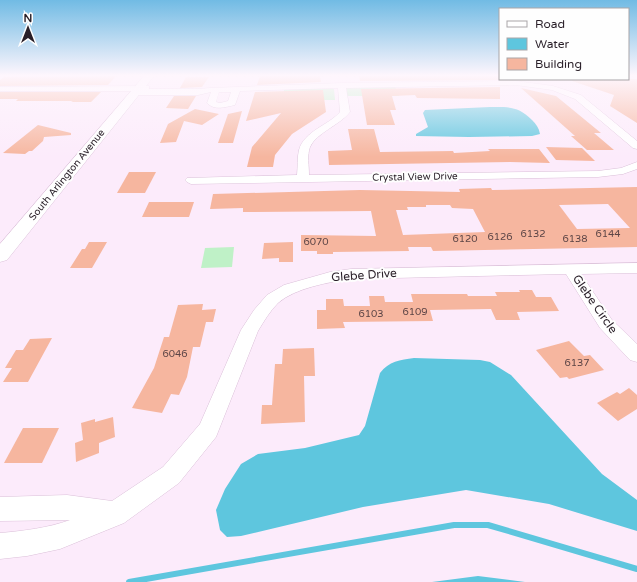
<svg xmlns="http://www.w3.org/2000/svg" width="637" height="582" font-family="'Varela Round',sans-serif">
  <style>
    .green { fill: #bff1c7 }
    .water { fill: #5ec6de }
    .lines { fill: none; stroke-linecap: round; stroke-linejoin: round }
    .stream { stroke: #5ec6de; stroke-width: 6 }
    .building { fill: #f6b69f; fill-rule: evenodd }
    .minor-casing { stroke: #dbc0d9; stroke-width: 1 }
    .major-casing { stroke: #dbc0d9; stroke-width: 1 }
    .minor { fill: #fff; fill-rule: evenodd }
    .major { fill: #fff; fill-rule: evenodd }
    .labels { text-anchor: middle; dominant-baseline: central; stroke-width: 4; stroke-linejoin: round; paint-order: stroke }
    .far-street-label { font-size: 10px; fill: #291f28; stroke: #fefefe }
    .number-label { font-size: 10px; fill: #5c4546 }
    .street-label { font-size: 12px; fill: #291f28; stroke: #fefefe }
  </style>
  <rect width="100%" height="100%" fill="#fcebfb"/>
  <g class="green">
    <path d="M394 84 399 96H344L342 85Z"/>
    <path d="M332 88 334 89 335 100H283L284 89Z"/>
    <path d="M234 247 232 267 201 268 205 248Z"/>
  </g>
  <g class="water">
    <path d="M490 107C509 107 518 106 532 120 536 124 539 128 540 134L532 136 469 137 416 136V134L428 127 423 113 425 110Z"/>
    <path d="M414 358 480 360 490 362 511 375 602 474 637 500V531L549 504 466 490 363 507 241 536 227 537 220 530 216 510 225 489 241 464 258 454 305 448 359 435 365 426 380 373C389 361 400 360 414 358Z"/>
    <path d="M478 576 525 582H432Z"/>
  </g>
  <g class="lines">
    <path class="stream" d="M129 582 454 525H488L637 569"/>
  </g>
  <g class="building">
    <path d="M116 76 108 85 0 86V80L4 77Z"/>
    <path d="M260 76H320L321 82 257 85Z"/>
    <path d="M359 76H500V80L360 81Z"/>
    <path d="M186 77H209L202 87 180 88Z"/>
    <path d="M573 79H637V123L610 106 614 95 572 81Z"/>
    <path d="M500 87V99L417 98 415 95 392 96 396 110H390L395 125H367L361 89Z"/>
    <path d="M521 88 556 96 601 133H594L614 150H587L571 136H575Z"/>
    <path d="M323 90 326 112 292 134 275 155 273 167H247L252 147 281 113 246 121 255 92Z"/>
    <path d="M0 92H101L91 102H71L73 101H16L18 99H0Z"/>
    <path d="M174 96H196L188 109 166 108Z"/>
    <path d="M195 109 219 114 202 125 184 121 176 142 160 143 168 124Z"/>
    <path d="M242 111 233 143H218L228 114Z"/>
    <path d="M38 125 71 133V135L44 137 43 141 32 151H29L25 154 3 153Z"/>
    <path d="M348 129H374L380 152 453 151 454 153 490 151 488 149H539L550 163 510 162 329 165 328 151 352 150Z"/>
    <path d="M546 147 582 148 595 161 556 160Z"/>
    <path d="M129 172H156L145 193H117Z"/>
    <path d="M637 187V247L433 251 431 247H408L409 251 333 252V254H317V251H301V235L376 236 371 211 243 212V208L210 209 213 194 360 190 460 192 459 189 491 188 492 190ZM608 204 630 228 577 229 559 205ZM426 205H450L452 208 473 209 485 232 403 235 396 210H408L407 207H426Z"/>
    <path d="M149 202H194L189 217H142Z"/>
    <path d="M89 242H107L92 268H70L82 249H85Z"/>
    <path d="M293 242V262H279V258L262 259 264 243Z"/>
    <path d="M519 290H532L536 297H551L559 311 517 312 520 320H496L491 309 430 310 433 321 343 322 345 328 317 329V310H326V299H343L344 306H370L369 296H384L385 302H413L411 294H467L468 296H497L495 292H520Z"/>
    <path d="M203 304 202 310 216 309 213 322H206L200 347H193L187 377 179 395 171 394 162 413 132 408 154 368 164 337H169L178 305Z"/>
    <path d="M52 338 28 382H3L12 368H5L16 350H23L30 339Z"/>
    <path d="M569 341 584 356 590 355 604 370 569 379 567 377 560 378 536 350Z"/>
    <path d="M314 348 315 376H304L305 422 261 424 262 405H272L275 364H282L283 349Z"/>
    <path d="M629 388 637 395V409L618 421 597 403 617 392 620 394Z"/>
    <path d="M113 417 115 437 99 443V453L76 462 75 443 83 440 81 423 95 419V422Z"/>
    <path d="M23 428H59L42 463H4Z"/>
  </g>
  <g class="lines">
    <g class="minor-casing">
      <g id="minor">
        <path d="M516 81 553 86 581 95 637 141V149L633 148 575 99 552 90 516 85 346 88 350 112C340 125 316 133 310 147 307 155 309 166 309 175L598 171 621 168 637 162V169L623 174 598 177 191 184 187 182 185 180 187 178 297 175C298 167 297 158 299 150 304 131 329 125 340 112L338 88 240 91 235 105C225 107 215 111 207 103L211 92 198 95H135L132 94V91H0V87L146 86H149V89H198L210 88 342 83ZM219 92H231L228 101 220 103 216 102Z"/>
        <path d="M637 263V273L581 274 612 320 637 344V362L630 360 600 328 566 274 351 279C329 282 295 288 278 303 270 311 264 321 258 331L216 437 179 483 124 523 60 549 27 556 0 559V533C23 531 48 528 70 520L0 521V497L67 495 112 501 163 467 200 424 241 330 254 310 267 295 284 285 330 272 351 269Z"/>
      </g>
    </g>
    <g class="major-casing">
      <path id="major" d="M144 76H154L7 260 0 262V244Z"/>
    </g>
    <use href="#minor" class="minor"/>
    <use href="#major" class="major"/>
  </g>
  <linearGradient id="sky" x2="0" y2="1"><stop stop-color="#71bbe4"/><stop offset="0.48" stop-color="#fef6fd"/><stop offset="1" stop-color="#fef6fd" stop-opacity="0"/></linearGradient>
  <rect width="637" height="157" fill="url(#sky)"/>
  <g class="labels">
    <g class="far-street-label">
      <text transform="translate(67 175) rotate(-51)">South Arlington Avenue</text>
      <text transform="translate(415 177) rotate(-1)">Crystal View Drive</text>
    </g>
    <g class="number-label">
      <text x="533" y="234">6132</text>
      <text x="608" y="234">6144</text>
      <text x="500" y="237">6126</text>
      <text x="465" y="239">6120</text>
      <text x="575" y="239">6138</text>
      <text x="316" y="242">6070</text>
      <text x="415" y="312">6109</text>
      <text x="371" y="314">6103</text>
      <text x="175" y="354">6046</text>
      <text x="577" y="363">6137</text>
    </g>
    <g class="street-label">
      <text transform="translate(364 275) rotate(-4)">Glebe Drive</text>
      <text transform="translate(595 304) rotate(55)">Glebe Circle</text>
    </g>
  </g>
  <rect x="499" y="8" width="130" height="72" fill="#fefefe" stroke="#a9a5a8"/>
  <rect x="507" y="21" width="20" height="6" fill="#ffffff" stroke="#a9a5a8"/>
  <text x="535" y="28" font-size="12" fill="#291f28">Road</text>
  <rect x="507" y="38" width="20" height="12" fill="#5ec6de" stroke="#a9a5a8"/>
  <text x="535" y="48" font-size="12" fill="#291f28">Water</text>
  <rect x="507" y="58" width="20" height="12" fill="#f6b69f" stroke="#a9a5a8"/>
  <text x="535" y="68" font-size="12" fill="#291f28">Building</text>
  <g transform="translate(28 28)" stroke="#fefefe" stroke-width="3" paint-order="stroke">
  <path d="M0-3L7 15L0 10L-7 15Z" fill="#291f28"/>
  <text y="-6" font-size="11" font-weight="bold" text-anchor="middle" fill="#291f28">N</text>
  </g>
</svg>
